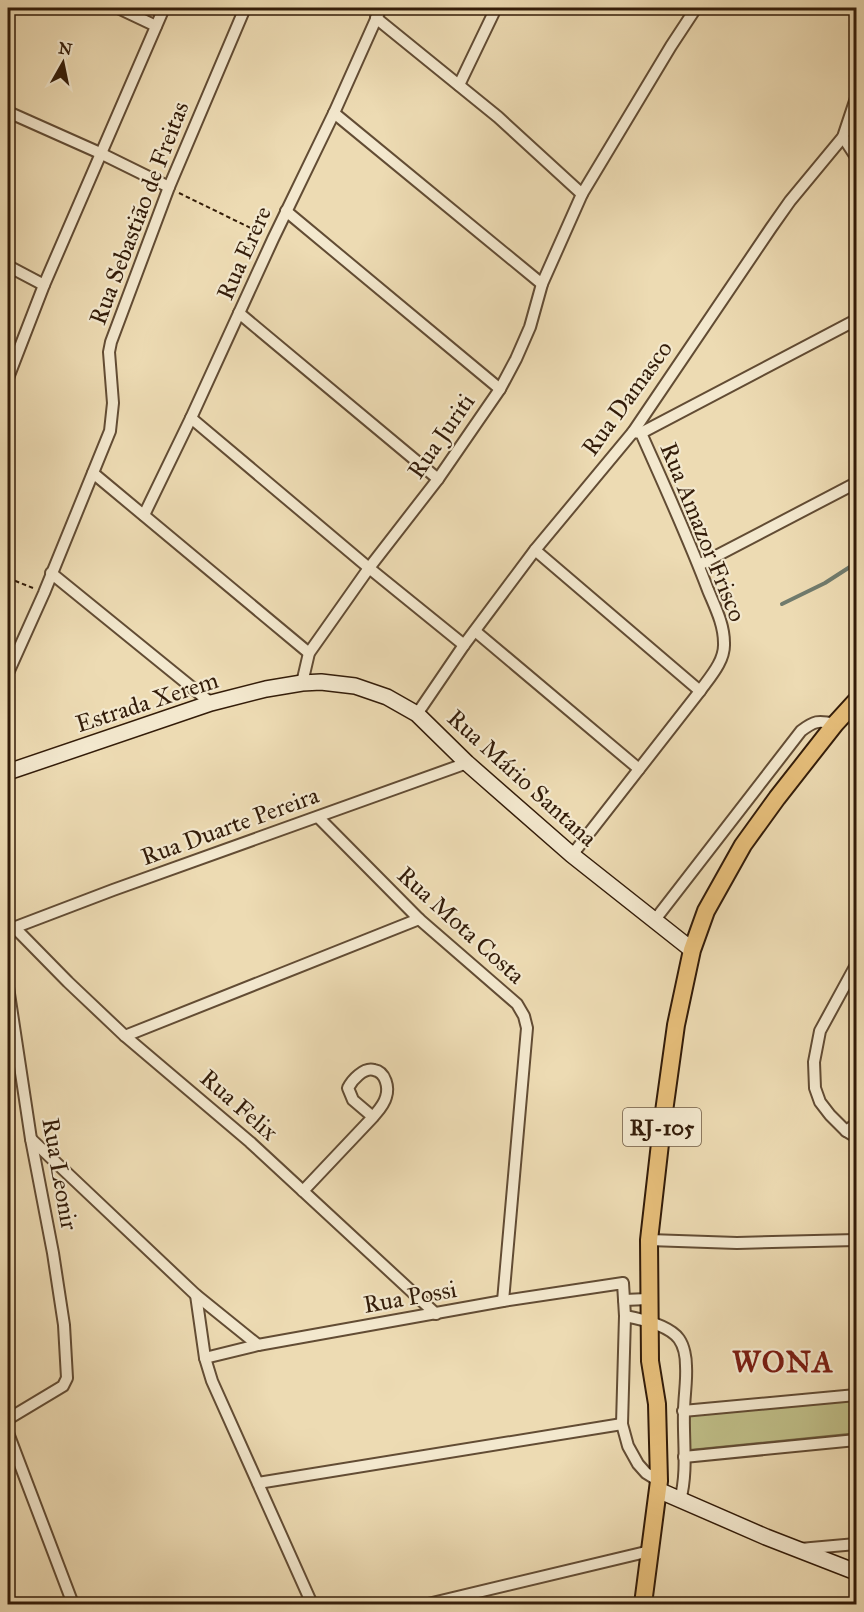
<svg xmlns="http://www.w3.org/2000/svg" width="864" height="1612" font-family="'IM FELL Great Primer',serif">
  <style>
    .green { fill: #bfbe88; stroke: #796d48; stroke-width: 1.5 }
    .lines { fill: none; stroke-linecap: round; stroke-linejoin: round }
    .stream { stroke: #707b6d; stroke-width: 4 }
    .street-casing { stroke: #624c34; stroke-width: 14 }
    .secondary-casing { stroke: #331c09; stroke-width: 18 }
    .primary-casing { stroke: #331c09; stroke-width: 20 }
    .path { stroke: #331c09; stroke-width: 2; stroke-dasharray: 4.5 3; stroke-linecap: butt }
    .street { stroke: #f3e8ce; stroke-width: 10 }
    .secondary { stroke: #f3e8ce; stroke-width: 15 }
    .primary { stroke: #e6be7a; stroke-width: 16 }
    .labels { text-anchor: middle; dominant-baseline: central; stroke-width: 4.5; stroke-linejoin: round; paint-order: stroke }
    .shield { fill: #f3e8ce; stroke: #6d5944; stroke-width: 1.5 }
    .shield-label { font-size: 22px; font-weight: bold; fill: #331c09 }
    .street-label { font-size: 24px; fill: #331c09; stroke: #f3e8ce }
    .district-label { font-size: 30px; font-weight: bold; letter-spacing: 1.5px; fill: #7a1f14; stroke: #f3e8ce }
  </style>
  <rect width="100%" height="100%" fill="#eddbb3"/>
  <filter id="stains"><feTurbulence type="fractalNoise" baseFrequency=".00333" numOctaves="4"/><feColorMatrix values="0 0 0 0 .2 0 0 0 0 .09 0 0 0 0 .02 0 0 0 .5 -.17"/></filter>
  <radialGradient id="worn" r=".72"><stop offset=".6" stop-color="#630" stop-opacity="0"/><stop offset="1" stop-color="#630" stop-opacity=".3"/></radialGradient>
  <path class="green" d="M856 1400V1433L687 1450 689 1414Z"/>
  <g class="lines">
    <path class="stream" d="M782 604 825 583 856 563"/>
    <g class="street-casing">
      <g id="street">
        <path d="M118 8 156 26"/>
        <path d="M376 18 498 117 582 194"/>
        <path d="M459 85 496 8"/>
        <path d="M8 112 100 153 169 187"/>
        <path d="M334 113 542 284"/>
        <path d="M843 137 856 157"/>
        <path d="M286 211 500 389"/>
        <path d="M8 266 44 285"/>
        <path d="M239 313 438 479"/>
        <path d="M8 378 44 285 164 8"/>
        <path d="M191 418 369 568 464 645"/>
        <path d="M641 433 856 320"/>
        <path d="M93 473 309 653"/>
        <path d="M144 515 191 418 273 239 334 113 381 8"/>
        <path d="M535 550 700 691"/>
        <path d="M699 565 856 483"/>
        <path d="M51 573 211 703"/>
        <path d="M475 631 639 769"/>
        <path d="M8 673 44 593 110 431 113 403 109 352 111 342 169 187 245 8"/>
        <path d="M302 683 309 653 369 568 438 479 500 389 516 359 530 327 542 284 582 194 671 46 696 8"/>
        <path d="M417 714 464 645 535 550 633 432 771 228 790 201 843 137 856 98"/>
        <path d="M318 817 419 919 517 1004 524 1016 527 1028 503 1301"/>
        <path d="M572 855 700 691C710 677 725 661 724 643 724 624 715 607 708 590 688 537 664 485 641 433L633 432"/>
        <path d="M654 921 801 731C814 721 818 720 835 724"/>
        <path d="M15 928 68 982 125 1036 250 1142 436 1314"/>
        <path d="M8 930 113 890 467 763"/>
        <path d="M856 965 820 1031 814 1062 815 1088 820 1102 830 1115 846 1131 856 1137"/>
        <path d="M8 987 31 1139 53 1253 64 1325 67 1378 63 1386 8 1419"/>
        <path d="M125 1036 419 919"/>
        <path d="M846 1131 856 1124"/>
        <path d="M31 1139 196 1295 258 1345"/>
        <path d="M303 1191 373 1117C378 1111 384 1105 386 1097 389 1088 386 1072 374 1070 364 1067 352 1080 348 1088L353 1100 373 1117"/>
        <path d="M649 1240 737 1243 856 1240"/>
        <path d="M196 1295 205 1358 212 1381 312 1604"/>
        <path d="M624 1300 648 1299"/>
        <path d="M205 1358 258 1345 503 1301 623 1283 625 1316"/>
        <path d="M683 1411 856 1395"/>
        <path d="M8 1433 73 1604"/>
        <path d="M684 1457 856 1440"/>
        <path d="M659 1481 646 1473 638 1464 628 1446 622 1424 625 1316C641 1319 669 1325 679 1339 684 1346 686 1358 686 1366 687 1381 684 1397 684 1412 683 1439 688 1473 680 1500"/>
        <path d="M258 1483 622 1424"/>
        <path d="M800 1549 856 1544"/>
        <path d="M428 1604 650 1551"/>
      </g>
    </g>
    <g class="secondary-casing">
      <g id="secondary">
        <path d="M8 772 211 703 266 689 302 683 321 682 355 686 387 697 417 714 467 763 572 855 692 950"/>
        <path d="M658 1490 766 1537 856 1572"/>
      </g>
    </g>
    <g class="primary-casing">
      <path id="primary" d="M643 1604 659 1481 657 1404 650 1361 649 1240 662 1126 676 1025 692 950 706 911 743 845 777 798 835 724 856 701"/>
    </g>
    <g class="path">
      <path d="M179 193 263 234"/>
      <path d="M8 578 33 588"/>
    </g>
    <use href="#street" class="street"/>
    <use href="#secondary" class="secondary"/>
    <use href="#primary" class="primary"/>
  </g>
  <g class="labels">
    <rect class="shield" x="623" y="1108" width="78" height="38" rx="4.5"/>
    <g class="shield-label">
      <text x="662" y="1127">RJ-105</text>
    </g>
    <g class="street-label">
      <text transform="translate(139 213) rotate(-69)">Rua Sebastião de Freitas</text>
      <text transform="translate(244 253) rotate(-66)">Rua Erere</text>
      <text transform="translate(627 398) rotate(-54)">Rua Damasco</text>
      <text transform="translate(441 436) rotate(-55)">Rua Juriti</text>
      <text transform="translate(703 532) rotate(68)">Rua Amazor Frisco</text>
      <text transform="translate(147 702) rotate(-18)">Estrada Xerem</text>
      <text transform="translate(522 778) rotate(42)">Rua Mário Santana</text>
      <text transform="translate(230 826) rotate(-20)">Rua Duarte Pereira</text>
      <text transform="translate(461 925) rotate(42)">Rua Mota Costa</text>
      <text transform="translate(239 1105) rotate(41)">Rua Felix</text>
      <text transform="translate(60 1174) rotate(80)">Rua Leonir</text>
      <text transform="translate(410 1297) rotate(-10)">Rua Possi</text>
    </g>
    <g class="district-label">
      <text x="783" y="1362">WONA</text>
    </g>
  </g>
  <rect width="864" height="1612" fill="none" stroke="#eddbb3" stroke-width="30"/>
  <rect x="9" y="9" width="846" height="1594" fill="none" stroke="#331c09" stroke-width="3"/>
  <rect x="15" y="15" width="834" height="1582" fill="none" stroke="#331c09" stroke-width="1.5"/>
  <g transform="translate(63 63) rotate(9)" stroke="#f3e8ce" stroke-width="4.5" paint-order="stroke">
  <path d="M0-4.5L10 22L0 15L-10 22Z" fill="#331c09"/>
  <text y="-9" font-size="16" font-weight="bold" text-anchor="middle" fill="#331c09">N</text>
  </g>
  <rect width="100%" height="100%" filter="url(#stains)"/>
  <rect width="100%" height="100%" fill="url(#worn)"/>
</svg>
